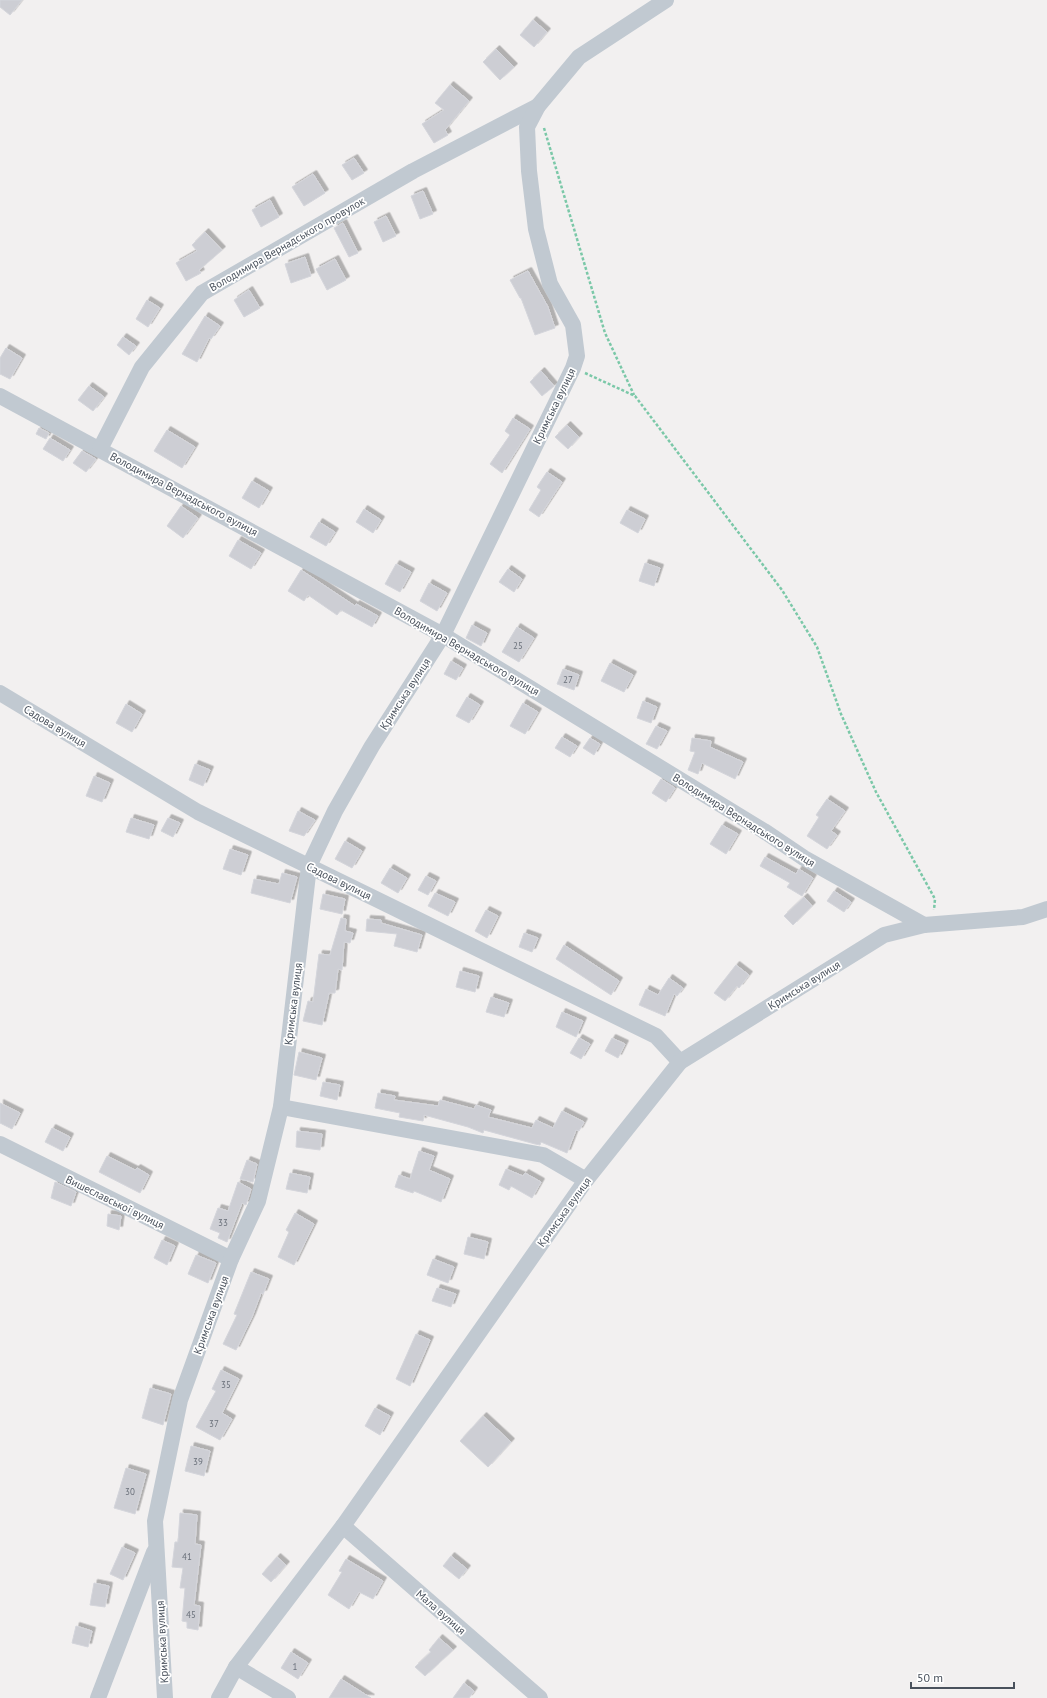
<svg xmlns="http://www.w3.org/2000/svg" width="1047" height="1698" font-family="'PT Sans',sans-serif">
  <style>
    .building { fill: #cdced4; stroke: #d4d5db; filter: url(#shadow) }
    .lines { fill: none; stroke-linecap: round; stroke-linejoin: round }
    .path { stroke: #7bc8a8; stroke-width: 2.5; stroke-dasharray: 3 2; stroke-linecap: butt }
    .minor { stroke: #c1c9d1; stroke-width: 16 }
    .labels { text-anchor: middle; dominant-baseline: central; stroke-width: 3.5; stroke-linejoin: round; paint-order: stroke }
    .number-label { font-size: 9px; fill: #6a707a }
    .street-label { font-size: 11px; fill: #49515c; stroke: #fff }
  </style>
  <defs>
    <filter id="shadow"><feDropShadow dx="3.5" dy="-3.5" stdDeviation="0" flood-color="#0004"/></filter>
  </defs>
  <rect width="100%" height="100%" fill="#f2f0f0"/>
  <g class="building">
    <path d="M0 0H22L10 15 0 7Z"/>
    <path d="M533 20 547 32 534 47 520 35Z"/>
    <path d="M496 49 514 67 500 80 483 62Z"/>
    <path d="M450 85 469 101 445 130 448 135 434 143 422 124 444 110 435 103Z"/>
    <path d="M354 158 364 173 352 180 342 165Z"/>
    <path d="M313 174 325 193 304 206 292 187Z"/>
    <path d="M423 191 433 214 420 219 411 196Z"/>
    <path d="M270 200 279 217 261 227 252 210Z"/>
    <path d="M386 216 396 236 383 242 374 222Z"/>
    <path d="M343 223 358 253 349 257 334 228Z"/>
    <path d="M205 232 222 250 199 270 201 273 186 281 176 263 197 251 192 245Z"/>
    <path d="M305 257 311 276 291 283 285 264Z"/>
    <path d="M335 259 346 280 327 290 316 269Z"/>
    <path d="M528 271 548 307 555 328 535 335 521 298H520L510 280Z"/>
    <path d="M249 290 260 308 244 317 234 300Z"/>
    <path d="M147 300 160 308 148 327 136 319Z"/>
    <path d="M205 316 220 326 211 339 209 338 197 362 182 354Z"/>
    <path d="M123 337 136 346 129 355 117 345Z"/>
    <path d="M6 348 22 358 10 379 0 374V358Z"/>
    <path d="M541 371 554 386 542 396 530 382Z"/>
    <path d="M89 386 104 397 93 411 78 400Z"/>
    <path d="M513 418 530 429 502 473 490 464 510 435 505 431Z"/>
    <path d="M567 425 579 437 568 449 555 437Z"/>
    <path d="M39 428 49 433 46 439 36 434Z"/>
    <path d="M167 430 195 447 182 468 154 451Z"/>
    <path d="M50 438 70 450 63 461 43 449Z"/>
    <path d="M82 451 96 459 86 472 73 463Z"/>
    <path d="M547 472 562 482 539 517 529 510 541 490 537 487Z"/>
    <path d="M252 481 269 491 259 508 242 498Z"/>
    <path d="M181 506 198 518 183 538 167 526Z"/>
    <path d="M364 509 381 520 373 533 356 522Z"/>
    <path d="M627 510 645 519 638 533 620 523Z"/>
    <path d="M319 522 335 532 326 546 310 537Z"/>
    <path d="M238 540 261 553 251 569 229 556Z"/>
    <path d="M645 563 660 568 654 586 639 581Z"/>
    <path d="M396 564 411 572 400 592 385 584Z"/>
    <path d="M508 569 522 579 514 592 499 582Z"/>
    <path d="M301 570 355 606 356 604 378 616 372 627 341 610 337 615 308 595 304 601 288 591Z"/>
    <path d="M429 583 447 593 437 611 420 601Z"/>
    <path d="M472 625 487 633 481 646 466 638Z"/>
    <path d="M517 627 534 638 519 662 502 652Z"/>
    <path d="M451 661 463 668 456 680 444 674Z"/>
    <path d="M610 663 633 675 624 692 601 681Z"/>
    <path d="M563 669 579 675 574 690 557 684Z"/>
    <path d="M467 697 480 705 469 723 456 716Z"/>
    <path d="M643 701 657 707 651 723 637 718Z"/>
    <path d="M523 703 538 712 525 734 510 726Z"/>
    <path d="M126 704 142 714 132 732 116 723Z"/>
    <path d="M656 726 667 731 657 749 646 744Z"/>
    <path d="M562 737 577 746 570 757 555 748Z"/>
    <path d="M590 738 600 744 594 755 583 748Z"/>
    <path d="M692 738 711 741 710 747 743 762 735 779 702 763 698 774 688 770 695 752 690 751Z"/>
    <path d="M195 764 210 770 203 786 189 780Z"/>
    <path d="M94 776 110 783 102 802 86 796Z"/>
    <path d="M661 779 675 788 666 802 652 793Z"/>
    <path d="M827 799 845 811 831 831 837 835 827 849 807 836 819 817 816 815Z"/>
    <path d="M298 811 315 820 304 836 289 831Z"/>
    <path d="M131 818 154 825 149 839 126 832Z"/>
    <path d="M168 818 180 823 173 837 161 831Z"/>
    <path d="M722 825 738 834 726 854 710 844Z"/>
    <path d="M345 841 362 851 352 868 335 859Z"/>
    <path d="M230 849 248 855 241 875 223 869Z"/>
    <path d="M765 857 796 874 799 869 813 878 802 896 787 887 790 883 760 866Z"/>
    <path d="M390 868 407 878 398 893 381 883Z"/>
    <path d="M282 873 297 877 290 903 251 893 254 879 279 884Z"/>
    <path d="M426 876 436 881 428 895 418 890Z"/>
    <path d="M834 891 851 902 844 912 827 901Z"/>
    <path d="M435 893 455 902 448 916 428 906Z"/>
    <path d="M323 894 345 899 342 914 320 909Z"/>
    <path d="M804 897 812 906 793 925 784 916Z"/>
    <path d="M486 910 498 916 487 938 475 931Z"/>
    <path d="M341 918 346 919 345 931 353 933 350 943 344 942 342 970 338 969 335 993H329L322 1025 303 1021 308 1001 313 1002 319 954 330 955Z"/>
    <path d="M367 919 381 920V923L422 935 417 952 394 946 397 934 366 931Z"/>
    <path d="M524 933 538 938 532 952 519 947Z"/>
    <path d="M564 945 619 981 611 995 556 959Z"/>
    <path d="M736 965 749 975 739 988 737 986 725 1001 714 993Z"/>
    <path d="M460 971 479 976 475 992 456 987Z"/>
    <path d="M669 978 683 988 677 996 674 994 665 1016 639 1005 646 989 658 995Z"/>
    <path d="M491 997 509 1003 504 1017 486 1012Z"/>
    <path d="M562 1012 583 1021 576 1037 556 1027Z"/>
    <path d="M579 1038 590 1044 581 1059 570 1053Z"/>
    <path d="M612 1038 625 1044 618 1058 605 1051Z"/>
    <path d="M299 1052 322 1058 316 1080 294 1075Z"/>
    <path d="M323 1082 340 1085 337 1100 320 1096Z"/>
    <path d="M378 1093 395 1096 394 1100 438 1106 440 1100 474 1109 476 1105 491 1110 488 1117 532 1128 536 1120 553 1128 562 1111 584 1122 579 1131 576 1130 567 1153 541 1142 540 1145 535 1144 484 1130 483 1133 468 1127 424 1115 423 1121 399 1117 400 1113 375 1108Z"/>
    <path d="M0 1103 20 1113 12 1129 0 1123Z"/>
    <path d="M52 1128 70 1137 63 1151 45 1142Z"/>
    <path d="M297 1131 322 1134 320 1150 296 1147Z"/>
    <path d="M419 1151 434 1156 429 1170 450 1179 441 1202 414 1191 413 1193 395 1187 399 1175 410 1179Z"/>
    <path d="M107 1156 135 1170 137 1168 149 1175 140 1193 99 1172Z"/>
    <path d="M247 1160 257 1164 253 1182 240 1179Z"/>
    <path d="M506 1169 523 1176 525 1173 541 1182 532 1198 511 1186 509 1190 499 1185Z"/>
    <path d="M290 1173 310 1177 307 1193 286 1189Z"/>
    <path d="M55 1182 76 1192 71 1206 51 1198Z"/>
    <path d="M238 1182 251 1189 246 1205 242 1203 227 1242 218 1238 220 1233 210 1229 218 1208 228 1211Z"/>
    <path d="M295 1213 314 1224 294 1265 278 1257 289 1232 286 1230Z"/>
    <path d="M108 1214 121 1216 119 1230 107 1226Z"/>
    <path d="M468 1237 488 1242 484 1259 464 1254Z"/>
    <path d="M162 1240 175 1246 167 1265 154 1258Z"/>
    <path d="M196 1255 216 1263 208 1283 188 1274Z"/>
    <path d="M433 1259 454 1267 448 1283 427 1275Z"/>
    <path d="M251 1272 269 1279 263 1294 261 1293 252 1317 236 1350 223 1344 237 1315 234 1314Z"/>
    <path d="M437 1288 456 1294 451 1307 432 1301Z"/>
    <path d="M416 1334 430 1340 410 1386 396 1379Z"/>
    <path d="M221 1370 239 1379 222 1413 232 1419 220 1440 196 1427 216 1391 212 1389Z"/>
    <path d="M150 1388 171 1394 163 1425 142 1418Z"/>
    <path d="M375 1408 390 1416 380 1435 365 1426Z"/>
    <path d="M483 1416 511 1442 488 1467 460 1441Z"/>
    <path d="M191 1446 210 1451 204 1476 185 1471Z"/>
    <path d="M126 1468 146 1474 135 1514 114 1508Z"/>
    <path d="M180 1513 197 1515 195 1544 201 1545 194 1605 200 1606 198 1630 187 1628V1622L182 1621 185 1588H180L183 1568 172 1567 175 1542H178Z"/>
    <path d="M122 1547 135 1553 123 1580 110 1574Z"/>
    <path d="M451 1556 467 1569 459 1579 443 1566Z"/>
    <path d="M277 1557 286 1565 271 1582 262 1574Z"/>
    <path d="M346 1559 383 1581 373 1599 359 1592 349 1609 328 1595 342 1572 339 1571Z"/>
    <path d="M94 1583 109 1586 105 1607 90 1605Z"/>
    <path d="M76 1626 92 1631 88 1647 72 1643Z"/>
    <path d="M439 1638 453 1650 425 1676 415 1667 431 1652 429 1650Z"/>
    <path d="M291 1652 308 1663 298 1679 281 1668Z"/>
    <path d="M341 1679 371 1698H329Z"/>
    <path d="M464 1683 474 1691 469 1698H453Z"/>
  </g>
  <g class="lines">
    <g class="path">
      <path d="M544 128 605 333 634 395"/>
      <path d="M585 373 635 396 782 590 817 647 841 714 876 792 935 899 934 910"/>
    </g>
    <g class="minor">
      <path d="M0 396 443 635 764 831 804 858 924 925"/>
      <path d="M100 449 142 367 202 293 413 171 538 106"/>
      <path d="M0 693 198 812 656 1036 680 1062"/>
      <path d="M281 1107 543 1155 586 1180"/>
      <path d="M0 1144 231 1259"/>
      <path d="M343 1526 540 1698"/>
      <path d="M236 1667 288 1698"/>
      <path d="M98 1698 154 1552"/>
      <path d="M165 1698 155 1521 180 1400 231 1259 258 1201 281 1107 309 866 335 811 372 746 443 635 573 368 577 356 573 325 550 284 536 229 529 171 527 127 538 106 579 57 666 0"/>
      <path d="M219 1698 236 1667 343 1526 586 1180 680 1062 884 935 924 925 1023 917 1047 909"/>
    </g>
  </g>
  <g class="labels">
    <g class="number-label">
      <text x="518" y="645">25</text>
      <text x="568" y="679">27</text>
      <text x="223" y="1222">33</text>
      <text x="226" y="1384">35</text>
      <text x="214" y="1423">37</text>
      <text x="198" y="1461">39</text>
      <text x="130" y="1491">30</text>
      <text x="187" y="1556">41</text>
      <text x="191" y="1614">45</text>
      <text x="295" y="1666">1</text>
    </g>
    <g class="street-label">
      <text transform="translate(287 244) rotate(-30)">Володимира Вернадського провулок</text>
      <text transform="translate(554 406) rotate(-64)">Кримська вулиця</text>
      <text transform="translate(184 494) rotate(28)">Володимира Вернадського вулиця</text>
      <text transform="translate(467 651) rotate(30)">Володимира Вернадського вулиця</text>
      <text transform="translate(405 694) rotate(-57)">Кримська вулиця</text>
      <text transform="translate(55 726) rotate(31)">Садова вулиця</text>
      <text transform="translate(744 820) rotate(32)">Володимира Вернадського вулиця</text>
      <text transform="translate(339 881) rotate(26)">Садова вулиця</text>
      <text transform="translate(804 985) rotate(-32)">Кримська вулиця</text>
      <text transform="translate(293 1004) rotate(-83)">Кримська вулиця</text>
      <text transform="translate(115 1202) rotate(26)">Вишеславської вулиця</text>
      <text transform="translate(564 1212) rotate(-54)">Кримська вулиця</text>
      <text transform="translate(211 1315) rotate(-70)">Кримська вулиця</text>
      <text transform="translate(441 1612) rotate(41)">Мала вулиця</text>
      <text transform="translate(162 1642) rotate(-93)">Кримська вулиця</text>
    </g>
  </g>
  <path d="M911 1682v6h103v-6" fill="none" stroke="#49515c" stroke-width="2"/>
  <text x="917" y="1682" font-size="12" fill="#49515c" stroke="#ffffff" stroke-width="3" paint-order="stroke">50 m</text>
</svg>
